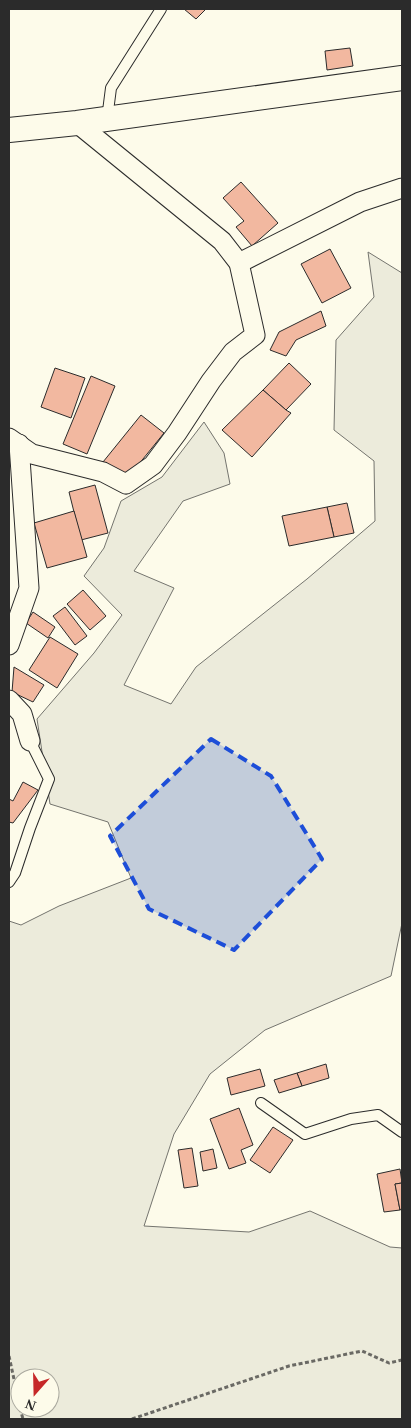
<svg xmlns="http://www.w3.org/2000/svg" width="411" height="1428" font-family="Georgia,serif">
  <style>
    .green { fill: #ecebdb; stroke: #74746e; fill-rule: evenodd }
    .building { fill: #f2b8a0; stroke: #2b2b2b }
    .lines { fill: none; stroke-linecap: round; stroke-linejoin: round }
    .service-casing { stroke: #2b2b2b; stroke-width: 12 }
    .minor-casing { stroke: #2b2b2b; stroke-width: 21 }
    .tertiary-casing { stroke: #2b2b2b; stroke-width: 26 }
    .path { stroke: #6a6964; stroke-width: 3; stroke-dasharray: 4 2.5; stroke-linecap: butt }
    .service { stroke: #fdfbea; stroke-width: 10 }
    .minor { stroke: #fdfbea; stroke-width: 19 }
    .tertiary { stroke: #fdfbea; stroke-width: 24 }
    .marked { fill: #1d4ed8; fill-opacity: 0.2; stroke: #1d4ed8; stroke-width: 4; stroke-dasharray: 10 6; stroke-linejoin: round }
  </style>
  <rect width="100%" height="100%" fill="#fdfbea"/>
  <path class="green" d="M368 252 402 273V923L391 976 265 1030 210 1074 174 1134 144 1226 249 1232 310 1211 390 1247 402 1248V1419H9V921L21 925 59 906 131 878 108 822 50 804 37 719 94 653 122 615 84 576 104 548 121 501 162 477 204 422 224 453 230 484 183 501 134 571 174 588 124 685 171 704 196 667 307 579 375 521 374 461 334 430 336 340 374 297ZM20 1378H50V1408H20Z"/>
  <g class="building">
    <path d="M184 9H206L196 19Z"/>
    <path d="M350 48 353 66 327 70 325 51Z"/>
    <path d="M241 182 278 223 252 246 236 227 244 221 223 198Z"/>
    <path d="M330 249 351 288 322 303 301 264Z"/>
    <path d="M321 311 326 326 296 340 286 356 270 350 279 332Z"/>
    <path d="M289 363 311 384 286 410 263 390Z"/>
    <path d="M55 368 85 378 71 418 41 407Z"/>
    <path d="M91 376 115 386 87 454 63 444Z"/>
    <path d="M263 390 286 410 291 413 252 457 222 430Z"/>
    <path d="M141 415 164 433 126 480 103 462Z"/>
    <path d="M95 485 108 533 81 540 69 492Z"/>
    <path d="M347 503 354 533 334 537 327 507Z"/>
    <path d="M327 507 334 537 289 546 282 516Z"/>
    <path d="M74 511 87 557 47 568 34 523Z"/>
    <path d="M83 590 106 616 90 630 67 604Z"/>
    <path d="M65 607 87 636 75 645 53 616Z"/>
    <path d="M33 612 55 627 48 638 26 623Z"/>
    <path d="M50 637 78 654 57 688 29 670Z"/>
    <path d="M14 667 44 685 33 702 12 692Z"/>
    <path d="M23 782 38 790 13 823 9 822V799L13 801Z"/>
    <path d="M326 1064 329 1078 302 1086 297 1073Z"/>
    <path d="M260 1069 265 1086 231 1095 227 1078Z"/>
    <path d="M297 1073 302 1086 279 1093 274 1080Z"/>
    <path d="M239 1108 253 1145 241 1150 246 1163 229 1169 210 1119Z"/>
    <path d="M273 1127 293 1140 270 1173 250 1160Z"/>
    <path d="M192 1148 198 1186 184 1188 178 1150Z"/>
    <path d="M213 1149 217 1168 203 1171 200 1152Z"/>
    <path d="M400 1169 402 1183 395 1184 400 1210 384 1212 377 1174Z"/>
    <path d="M402 1183V1209L400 1210 395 1184Z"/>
  </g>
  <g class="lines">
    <g class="service-casing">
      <g id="service">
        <path d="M107 119 111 88 161 9"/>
        <path d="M9 882 15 873 30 828 49 779 30 741"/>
        <path d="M261 1103 305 1134 351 1119 378 1115 402 1132"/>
      </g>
    </g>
    <g class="minor-casing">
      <g id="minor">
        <path d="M239 263 360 202 402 188"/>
        <path d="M9 438 32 454 103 472 126 484 153 465 177 433 211 381 233 352 255 335 239 263 222 241 77 123"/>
        <path d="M9 645 29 588 19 444"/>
        <path d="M9 700 22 714 30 741"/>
      </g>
    </g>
    <g class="tertiary-casing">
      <path id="tertiary" d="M9 130 77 123 402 78"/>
    </g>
    <g class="path">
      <path d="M9 1356 20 1407"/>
      <path d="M20 1408 23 1419"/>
      <path d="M132 1419 289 1366 362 1351 389 1363 402 1360"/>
    </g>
    <use href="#service" class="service"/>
    <use href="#minor" class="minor"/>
    <use href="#tertiary" class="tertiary"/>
  </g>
  <path class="marked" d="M211 739 271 776 322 859 234 950 149 909 110 836Z"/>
  <rect width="411" height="1428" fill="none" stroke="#2b2b2b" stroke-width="20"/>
  <g transform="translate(35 1393) rotate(200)"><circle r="24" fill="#fdfbea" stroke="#a9a89e"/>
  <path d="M0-4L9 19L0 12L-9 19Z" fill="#c62828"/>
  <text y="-8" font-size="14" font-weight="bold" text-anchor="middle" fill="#2b2b2b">N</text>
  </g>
</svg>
